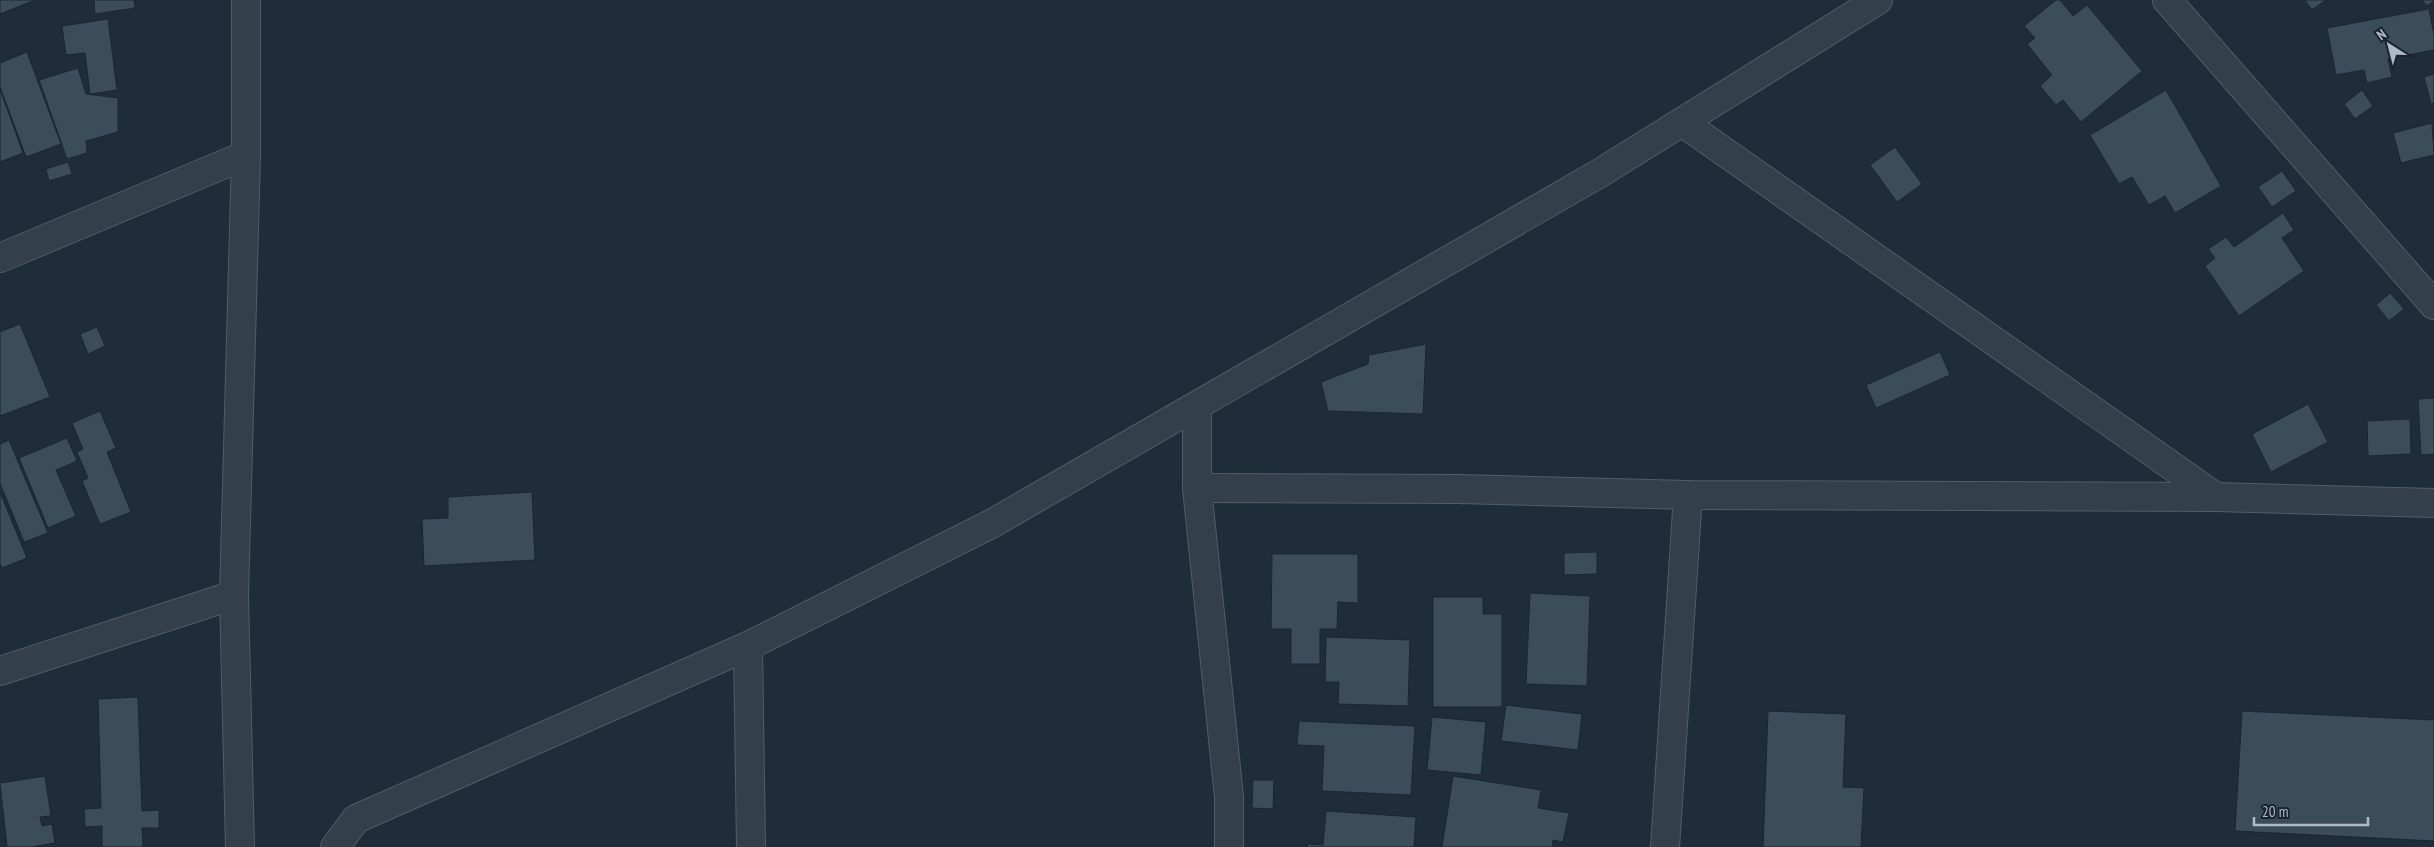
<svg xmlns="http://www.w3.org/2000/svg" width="2434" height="847" font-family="'PT Sans Narrow',sans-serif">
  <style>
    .building { fill: #3b4c5b; stroke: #1b2632 }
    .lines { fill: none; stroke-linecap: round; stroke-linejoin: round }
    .minor-casing { stroke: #515d69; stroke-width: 30 }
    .minor { stroke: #333f4b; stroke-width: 28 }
  </style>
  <rect width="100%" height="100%" fill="#1f2d3b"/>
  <g class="building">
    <path d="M0 0H35L0 14Z"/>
    <path d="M94 0H134L135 8 95 14Z"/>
    <path d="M2056 0H2060L2073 16 2087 5 2142 71 2081 122 2063 100 2056 105 2040 86 2052 75 2027 44 2035 38 2024 26Z"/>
    <path d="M2305 0H2326L2312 10Z"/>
    <path d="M2422 0H2434V1L2427 6Z"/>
    <path d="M2429 9 2434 35V50L2388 59 2392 77 2367 83 2364 70 2336 75 2327 28Z"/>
    <path d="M108 19 117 90 90 94 85 53 66 55 62 26Z"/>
    <path d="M27 52 61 144 26 157 0 87V63Z"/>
    <path d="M78 68 86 94 118 98V132L86 141 87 153 67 159 39 80Z"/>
    <path d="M2434 74V103L2431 104 2424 77Z"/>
    <path d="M0 89 23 153 0 162Z"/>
    <path d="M2166 90 2221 186 2175 213 2165 196 2149 205 2132 177 2119 184 2090 135Z"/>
    <path d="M2362 90 2373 106 2355 119 2344 104Z"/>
    <path d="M2432 123 2434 155 2401 163 2393 133Z"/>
    <path d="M1895 147 1922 184 1897 202 1870 165Z"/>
    <path d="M68 162 72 174 49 181 46 169Z"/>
    <path d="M2282 171 2296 191 2272 207 2258 187Z"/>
    <path d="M2283 213 2294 230 2282 238 2304 271 2239 316 2205 266 2215 258 2208 249 2226 237 2234 247Z"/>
    <path d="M2390 293 2404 309 2389 321 2376 305Z"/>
    <path d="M20 324 50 397 0 416V332Z"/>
    <path d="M97 327 105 346 88 354 80 334Z"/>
    <path d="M1426 344 1423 414 1328 411 1321 382 1368 364 1369 355Z"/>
    <path d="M1940 352 1950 375 1876 408 1866 385Z"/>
    <path d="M2434 398V454L2421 455 2418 399Z"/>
    <path d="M2308 404 2328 442 2271 472 2252 434Z"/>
    <path d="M100 411 116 448 107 452 131 512 100 524 82 481 88 478 77 452 83 449 72 423Z"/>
    <path d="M2410 419 2411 454 2368 456 2367 421Z"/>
    <path d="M67 438 77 461 56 470 76 516 48 528 19 458Z"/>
    <path d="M9 440 48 533 24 542 0 483V444Z"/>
    <path d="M0 492 27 558 2 568 0 564Z"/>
    <path d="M532 492 535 560 424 566 422 519 448 518V497Z"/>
    <path d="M1597 552V574L1564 575V553Z"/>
    <path d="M1272 554H1358V603L1338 602 1337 629H1320V664H1291V629H1271Z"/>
    <path d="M1530 593 1590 596 1587 686 1526 684Z"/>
    <path d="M1433 597H1483V614H1502V707H1433Z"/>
    <path d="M1326 637 1410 640 1408 706 1338 704 1339 682H1325Z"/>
    <path d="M138 697 142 811 159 810V828H142L143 847H102V826L85 827 84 809 101 808 98 699Z"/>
    <path d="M1506 705 1582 714 1578 750 1501 741Z"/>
    <path d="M1768 711 1846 714 1843 787 1864 788 1861 847H1763Z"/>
    <path d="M2242 711 2434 720V841L2235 831Z"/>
    <path d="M1432 717 1486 722 1481 775 1427 770Z"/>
    <path d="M1299 721 1415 726 1411 795 1322 791 1324 746 1297 745Z"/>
    <path d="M45 776 51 816 40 817 42 826 52 824 55 843 31 847H7L0 783Z"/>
    <path d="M1453 776 1541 790 1538 808 1569 813 1563 842 1553 840 1552 847H1442Z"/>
    <path d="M1253 780H1274L1273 809 1252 808Z"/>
    <path d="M1326 811 1416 817 1414 847H1307L1308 844 1323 845Z"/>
  </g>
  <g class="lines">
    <g class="minor-casing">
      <g id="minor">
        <path d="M2167 0 2434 305"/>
        <path d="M1682 122 2216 497"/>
        <path d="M0 258 246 155"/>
        <path d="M1197 406V488L1229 797V847"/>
        <path d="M1197 488 1458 489 1688 495 2216 497 2434 503"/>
        <path d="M748 646 751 847"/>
        <path d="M0 671 234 595"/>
        <path d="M240 847 234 595 246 155V0"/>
        <path d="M335 847 356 819 748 646 991 524 1600 173 1878 0"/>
        <path d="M1665 847 1688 495"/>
      </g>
    </g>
    <use href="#minor" class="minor"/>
  </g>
  <g transform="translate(2389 45) rotate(324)" stroke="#192430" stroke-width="4" paint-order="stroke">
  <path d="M0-4L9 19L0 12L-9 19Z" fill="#aebac8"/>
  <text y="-8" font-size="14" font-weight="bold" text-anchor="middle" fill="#aebac8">N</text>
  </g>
  <path d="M2254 817v8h114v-8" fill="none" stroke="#aebac8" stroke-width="2.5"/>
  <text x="2262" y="817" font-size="15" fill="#aebac8" stroke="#192430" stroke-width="4" paint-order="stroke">20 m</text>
</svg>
